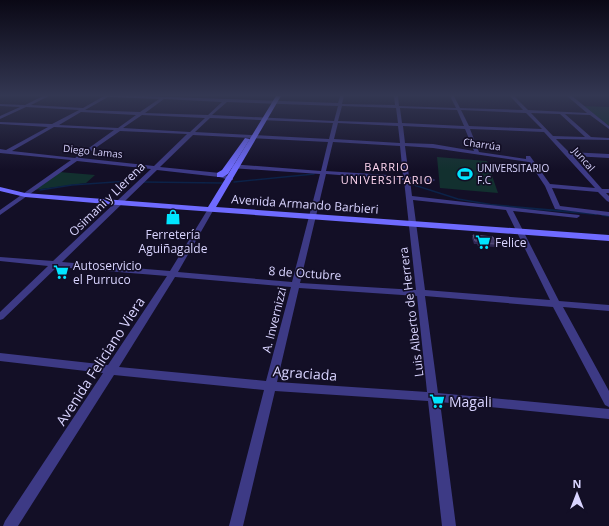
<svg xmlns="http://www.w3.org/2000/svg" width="609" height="526" font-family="'Open Sans',sans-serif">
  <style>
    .green { fill: #12302f }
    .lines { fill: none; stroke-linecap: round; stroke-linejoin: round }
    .stream-far1 { stroke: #0c2248; stroke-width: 1.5 }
    .stream { stroke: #0c2248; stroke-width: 2 }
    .street { fill: #3d3a85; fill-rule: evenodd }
    .secondary { fill: #6f6bff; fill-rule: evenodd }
    .wall { fill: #312854 }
    .building { fill: #433a66; stroke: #5a527e }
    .labels { text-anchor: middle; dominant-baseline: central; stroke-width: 3.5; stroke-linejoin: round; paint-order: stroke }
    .far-street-label { font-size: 10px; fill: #d9d4ff; stroke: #130f26 }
    .far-poi-label { font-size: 10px; fill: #d9d4ff; stroke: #130f26; text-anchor: start }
    .far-neighbourhood-label { font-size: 11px; letter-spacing: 1px; fill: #ffd6f0; stroke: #130f26 }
    .street-label { font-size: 12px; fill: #d9d4ff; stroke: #130f26 }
    .poi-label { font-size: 12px; fill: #d9d4ff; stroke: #130f26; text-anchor: start }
    .near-street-label { font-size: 14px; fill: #d9d4ff; stroke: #130f26 }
    .near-poi-label { font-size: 14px; fill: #d9d4ff; stroke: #130f26; text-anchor: start }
  </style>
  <rect width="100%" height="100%" fill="#130f26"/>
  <g class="green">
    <path d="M583 106 609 107V126Z"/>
    <path d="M437 157 487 161 498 193 440 188Z"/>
    <path d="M59 172 95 175 86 183 34 190Z"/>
  </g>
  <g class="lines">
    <g class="stream-far1">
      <path d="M143 182 222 183"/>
      <path d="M234 182 314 174"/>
      <path d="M414 185 458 199 499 206"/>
      <path d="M40 190 72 185 129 181"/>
    </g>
    <g class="stream">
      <path d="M492 205 596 214"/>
      <path d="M602 215 609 216"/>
    </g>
    <path class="street" d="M43 96H49L31 105 83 108 104 96H144L338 103 340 96H344L342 104 395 105 394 96H398L399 106 456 108 450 96H454L460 108 523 110 510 96H514L528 110 587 113 567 96H572L609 126V129L590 115 565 114 591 137 609 138V140L556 139 569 152 609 154V158L573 156 602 189H609V193H606L609 196V202L607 201 598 192 552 188 560 206 609 212V216L555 209 545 186 529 162 433 148 405 146 409 177 432 178 435 180 432 182 410 180 412 196 579 215 580 216 577 218 513 211 559 301 609 305V311L563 307 609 391V407L605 405 553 307 425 296 438 393 609 409V419L440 402 456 526H442L428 401 275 391 243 526H229L264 390 114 375 18 526H3L5 521 103 373 0 361V353L108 365 167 276 57 267 3 319 0 320V312L48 266 0 261V257L53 261 151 169 77 161 0 215V210L71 160 0 153V149L6 150 48 127 0 124V122L52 124 79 110 26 107 0 119V116L20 107 0 106V104L25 105ZM108 97 159 99 140 112 85 110ZM164 99 222 102 208 115 145 113ZM227 102 338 106 334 121 212 115ZM342 106 396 108 398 123 338 121ZM400 108 457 110 464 126 402 123ZM461 110 526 113 542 129 469 126ZM81 112 136 115 118 128 59 125ZM531 113 560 114 585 137 553 136ZM142 115 205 118 190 132 123 128ZM210 118 333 123 329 139 195 132ZM338 123 398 126 400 143 334 139ZM403 126 465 129 474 151 433 144 405 143ZM54 127 114 130 75 158 12 151ZM470 129 544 132 595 188 550 184 530 156H526V159L479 152ZM120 131 187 134 154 166 81 158ZM193 135 328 142 321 171 230 164 227 166 230 168 320 174 292 282 178 272 214 209 211 207 208 209 170 271 62 262 157 170 219 177 229 180H233V178L220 173 160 167ZM333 142 400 146 403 176 326 171ZM326 174 404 180 416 290 300 283ZM413 200 506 210 550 300 425 290ZM175 277 291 287 266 381 119 367ZM299 288 417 296 427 392 277 382Z"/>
    <g class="secondary">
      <path d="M276 96H281L216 207 609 235V241L118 205 25 197 0 191V187L25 193 208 207Z"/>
      <path d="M245 138 250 139 228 174 223 177H217V173L222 170Z"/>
    </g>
  </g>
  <path class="wall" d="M473 235 496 244 495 247 478 246 477 244H474L472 238Z"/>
  <path class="building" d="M473 235 493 237 496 244 479 243 478 241H475Z"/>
  <linearGradient id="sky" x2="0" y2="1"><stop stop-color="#0a0815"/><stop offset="0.56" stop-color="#333752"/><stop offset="1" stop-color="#333752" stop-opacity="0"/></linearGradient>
  <rect width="609" height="170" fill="url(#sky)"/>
  <defs>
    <g id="stadium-bare" transform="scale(1.2)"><path d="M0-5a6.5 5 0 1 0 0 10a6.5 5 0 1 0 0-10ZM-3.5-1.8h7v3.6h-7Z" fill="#00e5ff" stroke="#130f26" stroke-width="2.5" paint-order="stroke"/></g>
    <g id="shop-bare" transform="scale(1.2)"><path d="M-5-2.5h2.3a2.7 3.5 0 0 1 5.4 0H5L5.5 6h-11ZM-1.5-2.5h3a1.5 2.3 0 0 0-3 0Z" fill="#00e5ff" stroke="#130f26" stroke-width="2.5" paint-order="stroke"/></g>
    <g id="supermarket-bare" transform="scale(1.2)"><path d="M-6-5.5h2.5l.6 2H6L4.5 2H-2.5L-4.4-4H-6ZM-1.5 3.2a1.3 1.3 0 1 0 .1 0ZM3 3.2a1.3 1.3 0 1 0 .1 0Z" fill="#00e5ff" stroke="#130f26" stroke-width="2.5" paint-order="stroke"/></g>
  </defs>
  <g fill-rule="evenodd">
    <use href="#stadium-bare" x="465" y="174"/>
    <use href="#shop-bare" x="173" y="217"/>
    <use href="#supermarket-bare" x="483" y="242"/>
    <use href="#supermarket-bare" x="61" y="272"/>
    <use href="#supermarket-bare" x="437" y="401"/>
  </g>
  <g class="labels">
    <g class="far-street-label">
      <text transform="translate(482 144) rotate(8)">Charrúa</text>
      <text transform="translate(93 151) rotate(6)">Diego Lamas</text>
      <text transform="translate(584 159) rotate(49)">Juncal</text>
    </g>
    <g class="far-poi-label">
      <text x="477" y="168">UNIVERSITARIO<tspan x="477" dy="12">F.C</tspan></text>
    </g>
    <g class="far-neighbourhood-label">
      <text x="387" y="166">BARRIO<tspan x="387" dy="13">UNIVERSITARIO</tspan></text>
    </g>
    <g class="street-label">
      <text transform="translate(107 199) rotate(-44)">Osimani y Llerena</text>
      <text transform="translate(305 204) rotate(4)">Avenida Armando Barbieri</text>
      <text transform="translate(305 273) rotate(4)">8 de Octubre</text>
      <text transform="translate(411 312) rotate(-97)">Luis Alberto de Herrera</text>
      <text transform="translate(274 320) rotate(-76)">A. Invernizzi</text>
    </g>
    <g class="poi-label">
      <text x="173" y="234" text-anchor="middle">Ferretería<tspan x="173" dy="14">Aguiñagalde</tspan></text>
      <text x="495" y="242">Felice</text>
      <text x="73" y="265">Autoservicio<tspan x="73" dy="14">el Purruco</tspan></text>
    </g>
    <g class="near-street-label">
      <text transform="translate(100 361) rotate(-57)">Avenida Feliciano Viera</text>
      <text transform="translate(305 373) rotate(4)">Agraciada</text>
    </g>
    <g class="near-poi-label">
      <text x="449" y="401">Magali</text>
    </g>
  </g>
  <g transform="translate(577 494)" stroke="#130f26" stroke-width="3" paint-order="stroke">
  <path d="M0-3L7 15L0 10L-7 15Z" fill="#d9d4ff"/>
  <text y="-6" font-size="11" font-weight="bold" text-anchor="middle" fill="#d9d4ff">N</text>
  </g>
</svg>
